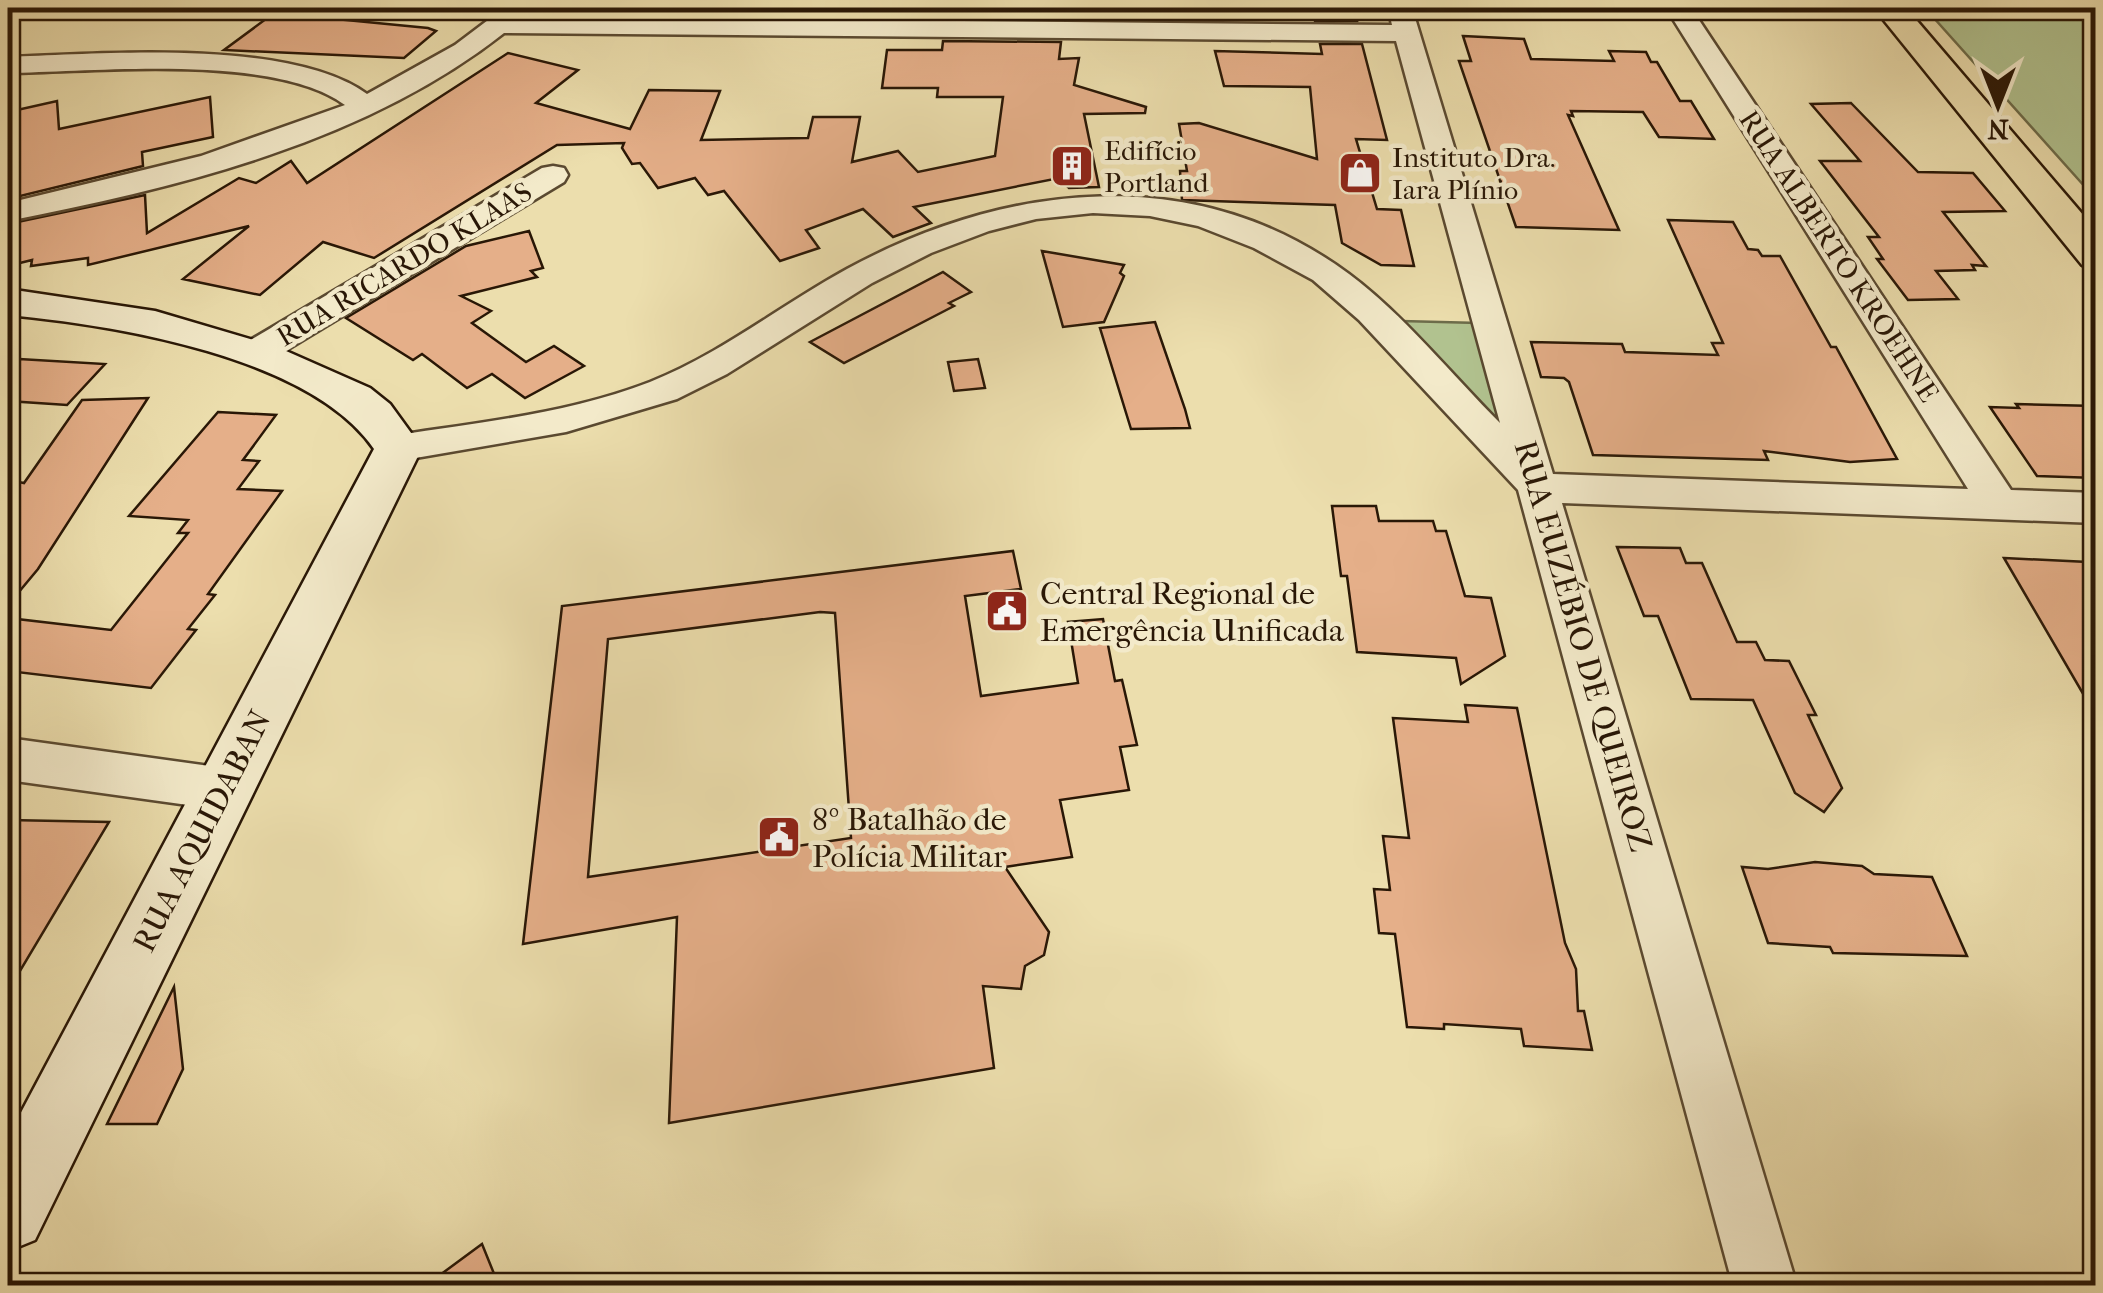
<svg xmlns="http://www.w3.org/2000/svg" width="2103" height="1293" font-family="'IM FELL French Canon',serif">
  <style>
    .green { fill: #b1c28f; stroke: #6d6c4a; stroke-width: 2.5 }
    .building { fill: #e5af89; stroke: #291706; stroke-width: 2.5; fill-rule: evenodd }
    .lines { fill: none; stroke-linecap: round; stroke-linejoin: round }
    .street-casing { stroke: #5a4930; stroke-width: 5 }
    .secondary-casing { stroke: #291706; stroke-width: 5 }
    .primary-casing { stroke: #291706; stroke-width: 5 }
    .street { fill: #f3eaca; fill-rule: evenodd }
    .secondary { fill: #f3eaca; fill-rule: evenodd }
    .primary { fill: #ecdead; fill-rule: evenodd }
    .labels { text-anchor: middle; dominant-baseline: central; stroke-width: 9; stroke-linejoin: round; paint-order: stroke }
    .far-poi-label { font-size: 28px; fill: #291706; stroke: #f3eaca; text-anchor: start }
    .far-street-label { font-size: 28px; fill: #291706; stroke: #f3eaca }
    .poi-label { font-size: 32px; fill: #291706; stroke: #f3eaca; text-anchor: start }
    .street-label { font-size: 32px; fill: #291706; stroke: #f3eaca }
  </style>
  <rect width="100%" height="100%" fill="#ecdead"/>
  <filter id="stains"><feTurbulence type="fractalNoise" baseFrequency=".002" numOctaves="4"/><feColorMatrix values="0 0 0 0 .2 0 0 0 0 .09 0 0 0 0 .02 0 0 0 .5 -.17"/></filter>
  <radialGradient id="worn" r=".72"><stop offset=".6" stop-color="#630" stop-opacity="0"/><stop offset="1" stop-color="#630" stop-opacity=".3"/></radialGradient>
  <g class="green">
    <path d="M1925 8H2095V198Z"/>
    <path d="M1401 321 1479 323 1512 443Z"/>
  </g>
  <g class="building">
    <path d="M946 8H1066L1065 18 945 17Z"/>
    <path d="M1312 8H1354L1357 21H1315Z"/>
    <path d="M274 13 428 28 436 31 404 58 224 50Z"/>
    <path d="M1463 36 1524 39 1531 59 1614 61 1609 51 1646 52 1651 62H1657L1680 101H1691L1714 139 1659 137 1643 112 1571 111 1573 116 1568 115 1619 230 1516 227 1459 61H1471Z"/>
    <path d="M943 41 1061 42 1059 59 1079 58 1074 85 1146 107 1145 113 1084 114 1099 187 1069 188 1059 178 914 207 931 223 893 237 863 209 806 230 819 248 780 261 724 191 708 195 695 178 658 188 640 163 632 164 622 148 624 143 557 145 374 258 323 242 260 295 183 279 249 226 88 265V258L31 266 32 260 8 266V224L145 195 147 233 239 178 256 183 291 161 307 183 508 53 578 70 536 103 630 129 649 90 720 91 701 140 808 138 813 117H860L852 162 898 151 918 172 995 156 1003 97H937L938 88H882L887 50H942Z"/>
    <path d="M1320 44H1362L1387 140 1356 139 1377 209 1401 210 1414 266 1381 265 1342 243 1335 205 1182 200 1180 171H1187L1179 124 1199 123 1317 159 1310 87 1224 86 1215 51 1322 54Z"/>
    <path d="M210 97 213 137 142 152 143 166 8 199V112L57 101 59 129Z"/>
    <path d="M1851 103 1918 172 1973 173 2005 211 1943 212 1986 266 1972 265 1975 270 1936 271 1958 299 1908 300 1877 259H1883L1868 237H1879L1820 161H1860L1811 104Z"/>
    <path d="M1668 220 1733 222 1748 249 1758 250 1762 256H1780L1831 347H1836L1897 459 1850 462 1764 451 1768 460 1593 455 1569 382 1564 378 1541 377 1531 342 1622 344 1625 352 1718 355 1712 343H1723Z"/>
    <path d="M529 231 543 268 531 271 537 277 461 296 491 311 472 323 526 362 554 346 584 366 525 398 492 374 467 388 422 354 413 360 346 318 466 246Z"/>
    <path d="M1042 251 1124 265 1120 273 1124 276 1104 322 1063 327Z"/>
    <path d="M943 272 971 292 949 303 954 306 844 363 810 342Z"/>
    <path d="M1155 322 1185 409 1190 428 1131 429 1100 328Z"/>
    <path d="M19 359 105 364 67 405 8 401V370Z"/>
    <path d="M978 359 985 388 954 391 948 362Z"/>
    <path d="M148 398 38 569 8 605V494L19 482 24 483 82 400Z"/>
    <path d="M2016 404 2096 406V478L2037 476 1990 407 2019 408Z"/>
    <path d="M218 412 276 415 243 460 259 461 238 489 282 491 208 594 215 595 188 629 196 630 151 688 8 671V618L111 630 188 533H178L188 520 129 516Z"/>
    <path d="M1332 506H1376L1379 521H1433L1436 531H1446L1465 596 1491 598 1505 656 1461 684 1456 658 1357 652 1347 576H1341Z"/>
    <path d="M1617 547 1680 548 1686 563H1702L1737 642H1756L1765 660 1789 661 1816 715H1808L1842 788 1824 812 1795 793 1753 700 1691 699 1658 616H1644Z"/>
    <path d="M1013 551 1021 589 965 596 981 696 1078 683 1068 622 1103 619 1115 681 1122 680 1137 745 1120 747 1129 790 1060 800 1072 857 1005 867 1049 932 1044 955 1025 966 1021 989 983 986 994 1068 669 1123 677 917 523 944 562 606ZM820 612 835 613 851 838 588 877 608 639Z"/>
    <path d="M2004 558 2088 562 2096 574V716Z"/>
    <path d="M1465 705 1517 708 1565 943 1576 969 1578 1011H1584L1592 1050 1524 1046 1521 1029 1444 1024V1029L1407 1027 1395 934 1379 933 1374 889 1390 890 1383 836 1409 838 1393 718 1468 722Z"/>
    <path d="M8 820 109 822 8 991Z"/>
    <path d="M1815 862 1862 866 1874 874 1932 877 1967 956 1833 953 1830 947 1768 943 1742 867 1768 869Z"/>
    <path d="M174 987 183 1069 157 1124H107Z"/>
    <path d="M482 1244 499 1286H425Z"/>
  </g>
  <g class="lines">
    <g class="street-casing">
      <g id="street">
        <path d="M504 8H532L524 17 1392 25 1388 8H1412L1553 474 1968 489 1666 8H1691L2011 490 2096 493V523L1562 503 1797 1286H1733L1518 490 1359 320 1313 280 1254 248 1198 226 1150 216 1093 213 1036 219 989 231 931 253 872 283 727 374 677 399 566 432 398 461 384 457 379 448 384 439 398 435C483 422 570 413 650 382 721 354 781 305 847 269 1006 183 1195 160 1349 274 1403 314 1452 375 1500 423L1396 41 504 33C364 143 180 187 8 221V203L201 156 345 105C275 53 95 72 8 73V57C102 54 290 38 367 94L455 45Z"/>
        <path d="M553 166 564 168 568 175 564 182 268 361 255 364 242 361 237 353 242 345 542 168Z"/>
        <path d="M8 738 224 768 241 774 249 789 241 804 224 810 8 780Z"/>
      </g>
    </g>
    <g class="secondary-casing">
      <path id="secondary" d="M8 289 155 311 277 347 370 388 390 404 422 448 35 1240 8 1251V1137L374 449C310 356 114 325 8 315Z"/>
    </g>
    <g class="primary-casing">
      <path id="primary" d="M1874 8H1906L2096 230V268L2082 265Z"/>
    </g>
    <use href="#street" class="street"/>
    <use href="#secondary" class="secondary"/>
    <use href="#primary" class="primary"/>
  </g>
  <defs>
    <g id="building-square" transform="scale(2.25)"><rect x="-9" y="-9" width="18" height="18" rx="4" fill="#8f2418" stroke="#f3eaca"/><path d="M-4-6H4V6H1V3H-1V6H-4ZM-2.5-4.3h1.7v1.8h-1.7ZM.8-4.3h1.7v1.8H.8ZM-2.5-1h1.7V.8h-1.7ZM.8-1h1.7V.8H.8Z" fill="#fff"/></g>
    <g id="shop-square" transform="scale(2.25)"><rect x="-9" y="-9" width="18" height="18" rx="4" fill="#8f2418" stroke="#f3eaca"/><path d="M-5-2.5h2.3a2.7 3.5 0 0 1 5.4 0H5L5.5 6h-11ZM-1.5-2.5h3a1.5 2.3 0 0 0-3 0Z" fill="#fff"/></g>
    <g id="civic-square" transform="scale(2.25)"><rect x="-9" y="-9" width="18" height="18" rx="4" fill="#8f2418" stroke="#f3eaca"/><path d="M-.6-6.5H3V-4.5H.6V-3L4-1V1h2V6H-6V1h2V-1L-.6-3ZM-1.2 2.5V6h2.4V2.5Z" fill="#fff"/></g>
  </defs>
  <g fill-rule="evenodd">
    <use href="#building-square" x="1072" y="166"/>
    <use href="#shop-square" x="1360" y="173"/>
    <use href="#civic-square" x="1007" y="611"/>
    <use href="#civic-square" x="779" y="837"/>
  </g>
  <g class="labels">
    <g class="far-poi-label">
      <text x="1104" y="150">Edifício<tspan x="1104" dy="32">Portland</tspan></text>
      <text x="1392" y="157">Instituto Dra.<tspan x="1392" dy="32">Iara Plínio</tspan></text>
    </g>
    <g class="far-street-label">
      <text transform="translate(1839 256) rotate(57)">RUA ALBERTO KROEHNE</text>
      <text transform="translate(404 264) rotate(-31)">RUA RICARDO KLAAS</text>
    </g>
    <g class="poi-label">
      <text x="1040" y="593">Central Regional de<tspan x="1040" dy="37">Emergência Unificada</tspan></text>
      <text x="812" y="819">8º Batalhão de<tspan x="812" dy="37">Polícia Militar</tspan></text>
    </g>
    <g class="street-label">
      <text transform="translate(1583 646) rotate(74)">RUA EUZÉBIO DE QUEIROZ</text>
      <text transform="translate(202 831) rotate(-63)">RUA AQUIDABAN</text>
    </g>
  </g>
  <rect width="2103" height="1293" fill="none" stroke="#ecdead" stroke-width="40"/>
  <rect x="10" y="10" width="2083" height="1273" fill="none" stroke="#291706" stroke-width="5"/>
  <rect x="20" y="20" width="2063" height="1253" fill="none" stroke="#291706" stroke-width="2.5"/>
  <g transform="translate(1998 105) rotate(180)" stroke="#f3eaca" stroke-width="8" paint-order="stroke">
  <path d="M0-8L18 38L0 25L-18 38Z" fill="#291706"/>
  <text y="-15" font-size="28" font-weight="bold" text-anchor="middle" fill="#291706">N</text>
  </g>
  <rect width="100%" height="100%" filter="url(#stains)"/>
  <rect width="100%" height="100%" fill="url(#worn)"/>
</svg>
